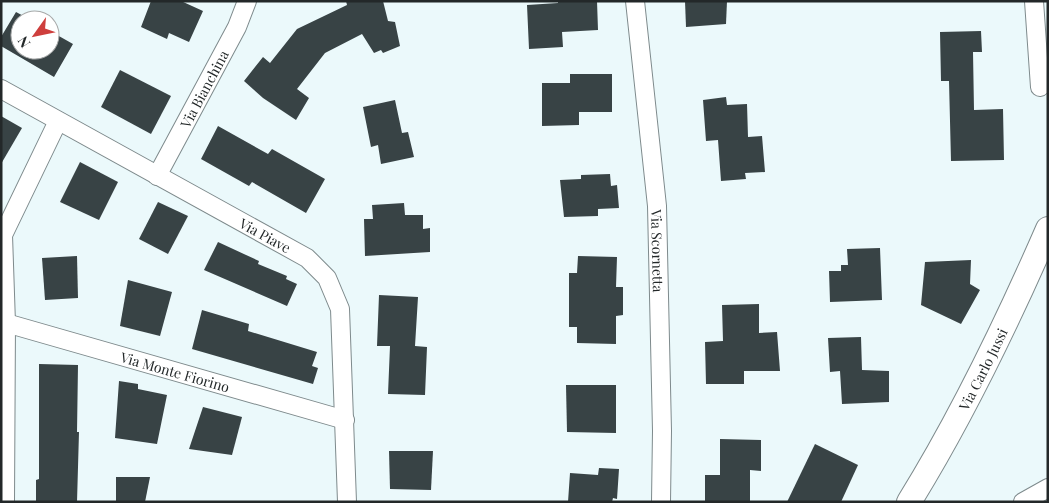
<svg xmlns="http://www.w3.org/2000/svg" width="1049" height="503" font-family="'Playfair Display',serif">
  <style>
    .building { fill: #384345 }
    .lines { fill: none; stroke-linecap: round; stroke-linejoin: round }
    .street-casing { stroke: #7e8a8c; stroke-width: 20 }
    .secondary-casing { stroke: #7e8a8c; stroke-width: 26 }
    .street { stroke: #fff; stroke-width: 18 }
    .secondary { stroke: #fff; stroke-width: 24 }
    .labels { text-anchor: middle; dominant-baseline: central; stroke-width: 5; stroke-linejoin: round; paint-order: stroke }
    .street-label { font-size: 14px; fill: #232829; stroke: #fff }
  </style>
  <rect width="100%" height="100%" fill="#ebf9fb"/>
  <g class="building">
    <path d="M151 1H181L203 11 189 42 169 33 167 39 141 27Z"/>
    <path d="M346 1H383L388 21 395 22 400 46 383 53 381 50 374 53 362 34 325 53 297 89 309 98 296 120 263 98 244 81 263 57 270 63 297 29 347 5Z"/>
    <path d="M558 1H597L598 30 562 32 563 47 529 49 527 5 558 3Z"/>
    <path d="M685 1H727L726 24 686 27Z"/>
    <path d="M16 12 31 20H20V50H50V31L73 44 54 77 1 46V37Z"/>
    <path d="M981 31 982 52H973L974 110 1003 109 1004 160 951 161 949 81H941L940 32Z"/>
    <path d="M120 70 171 96 151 134 101 107Z"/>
    <path d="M570 74H612V112H579V125L542 126V83H570Z"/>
    <path d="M726 97 727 105 747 104 748 137 762 136 765 172 745 173 746 179 721 181 718 140 706 141 703 100Z"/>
    <path d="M395 100 402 133 408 132 414 157 381 164 378 145 371 147 363 107Z"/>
    <path d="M1 116 22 128 1 164Z"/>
    <path d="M218 126 268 154 272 149 325 179 306 213 252 182 249 186 201 159Z"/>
    <path d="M80 162 118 182 99 220 60 202Z"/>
    <path d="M610 174 611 186 617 185 619 208 598 209V216L564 217 560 180 581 179V175Z"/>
    <path d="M158 202 188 216 168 254 139 239Z"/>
    <path d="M404 203 405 215H423V229L430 228V252L365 256 364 219H373L372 205Z"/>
    <path d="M218 242 259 261 258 264 287 276 286 279 297 284 287 306 204 270Z"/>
    <path d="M880 248 882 300 830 302 829 271H841V265H848L847 249Z"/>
    <path d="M77 256 78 298 45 300 42 258Z"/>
    <path d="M578 256 617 257 616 287H623V315L616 316V344L577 343V327H569V273H577Z"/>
    <path d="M971 260 970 284 980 290 961 324 921 305 925 262Z"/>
    <path d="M128 280 172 292 160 336 120 326Z"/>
    <path d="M379 295 418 297 415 346 427 347 425 395 388 394 390 346H377Z"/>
    <path d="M759 304V333L777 332 780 371H744V384H706L705 342 723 341 722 305Z"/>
    <path d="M202 310 249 324 248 331 317 352 312 366 318 368 313 384 192 349Z"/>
    <path d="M861 337 862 370 889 371V402L842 404 840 371 830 372 828 338Z"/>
    <path d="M39 364 78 365 77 432H79L77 502H36V480L39 479Z"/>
    <path d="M119 381 138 384V389L167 395 157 444 115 438Z"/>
    <path d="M566 385H616V433L567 432Z"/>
    <path d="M203 407 242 417 232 455 189 449Z"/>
    <path d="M720 439 761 440V471L750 470V502H705V475H720Z"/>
    <path d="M815 444 858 465 841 502H787Z"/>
    <path d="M389 451H433L431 490 390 489Z"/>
    <path d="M599 468 619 469 617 499 613 498 612 502H568L570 473 598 475Z"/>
    <path d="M116 477H150L145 502H116Z"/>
  </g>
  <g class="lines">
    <g class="street-casing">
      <g id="street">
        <path id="s1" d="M635 1 657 206 662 431 661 502"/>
        <path d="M1034 1 1040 87"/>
        <path id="s2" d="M1 89 307 258 327 278 340 309 347 502"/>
        <path id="s3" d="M157 176 237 27 247 1"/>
        <path id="s4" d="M6 323 345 420"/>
        <path d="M5 502 6 323 3 235 58 121"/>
        <path d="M1023 502 1048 488"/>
      </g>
    </g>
    <g class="secondary-casing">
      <g id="secondary">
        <path id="s5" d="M909 502C963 415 1007 323 1048 229"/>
      </g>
    </g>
    <use href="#street" class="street"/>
    <use href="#secondary" class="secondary"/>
  </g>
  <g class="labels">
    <g class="street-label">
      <text stroke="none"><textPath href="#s3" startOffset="99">Via Bianchina</textPath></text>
      <text stroke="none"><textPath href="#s2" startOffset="302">Via Piave</textPath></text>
      <text stroke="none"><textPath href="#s1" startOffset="251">Via Scornetta</textPath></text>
      <text stroke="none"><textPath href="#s5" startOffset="152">Via Carlo Jussi</textPath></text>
      <text stroke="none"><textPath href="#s4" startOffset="176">Via Monte Fiorino</textPath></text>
    </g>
  </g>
  <rect width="1049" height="503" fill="none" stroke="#232829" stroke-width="5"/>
  <g transform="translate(35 35) rotate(237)"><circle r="24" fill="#ffffff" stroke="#a7a9a9"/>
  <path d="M0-4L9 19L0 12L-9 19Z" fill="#ce3f3d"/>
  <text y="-8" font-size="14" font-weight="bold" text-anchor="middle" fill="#232829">N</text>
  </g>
</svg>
